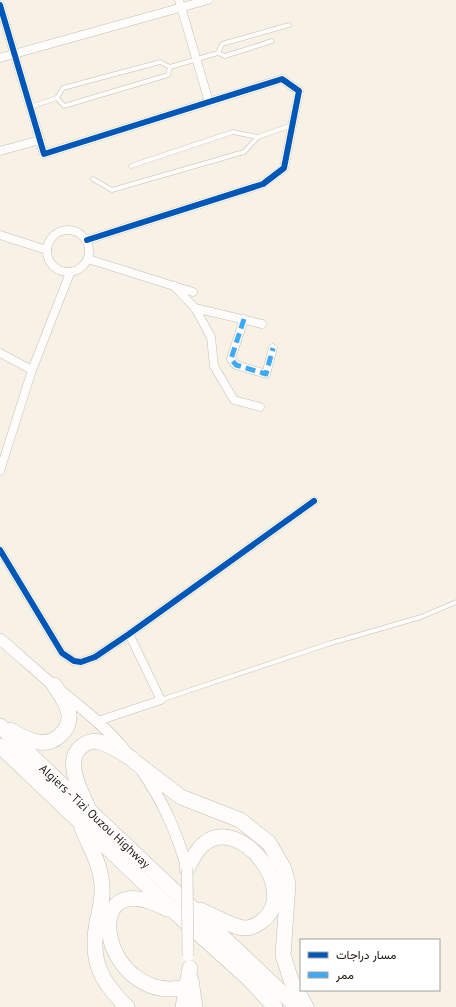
<svg xmlns="http://www.w3.org/2000/svg" width="456" height="1007" font-family="'PT Sans',Vazirmatn,sans-serif">
  <style>
    .lines { fill: none; stroke-linecap: round; stroke-linejoin: round }
    .lane-casing { stroke: #c3beb4; stroke-width: 5 }
    .street-casing { stroke: #c3beb4; stroke-width: 9 }
    .secondary-casing { stroke: #c3beb4; stroke-width: 12 }
    .highway-casing { stroke: #c3beb4; stroke-width: 16 }
    .lane { stroke: #fefdfb; stroke-width: 4 }
    .street { stroke: #fefdfb; stroke-width: 8 }
    .secondary { stroke: #fefdfb; stroke-width: 11 }
    .highway { stroke: #fefdfb; stroke-width: 15 }
    .secondary-bridge-casing { stroke: #c3beb4; stroke-width: 12; stroke-linecap: butt }
    .secondary-bridge { stroke: #fefdfb; stroke-width: 11 }
    .quiet { stroke: #3fa9f5; stroke-width: 5; stroke-dasharray: 10 5; stroke-linecap: butt }
    .cycleway-casing { stroke: #fff; stroke-width: 8 }
    .cycleway { stroke: #0057b8; stroke-width: 6 }
    .labels { text-anchor: middle; dominant-baseline: central; stroke-width: 3; stroke-linejoin: round; paint-order: stroke }
    .street-label { font-size: 12px; fill: #1b160d; stroke: #fff }
  </style>
  <rect width="100%" height="100%" fill="#f7f1e6"/>
  <g class="lines">
    <g class="lane-casing">
      <g id="lane">
        <path d="M272 41 225 56 218 53 222 44 289 25"/>
        <path d="M160 62 170 67 168 75 64 106 57 98 63 88Z"/>
        <path d="M170 67 218 53"/>
        <path d="M30 107 57 98"/>
        <path d="M131 166 233 132 258 137 292 125"/>
        <path d="M93 179 112 190 244 152 258 137"/>
        <path d="M161 700 328 644 421 617 456 602"/>
      </g>
    </g>
    <g class="street-casing">
      <g id="street">
        <path d="M179 0 209 102"/>
        <path d="M0 5 44 154 282 79 299 91 284 168 263 184 87 240"/>
        <path d="M0 58 208 0"/>
        <path d="M0 151 40 140"/>
        <circle cx="68" cy="251" r="21"/>
        <path d="M0 235 47 250"/>
        <path d="M88 259 193 292"/>
        <path d="M174 286 195 308 211 337 214 366 234 400 260 407"/>
        <path d="M195 308 262 324"/>
        <path d="M244 319 231 359 236 365 266 374 273 348"/>
        <path d="M0 353 32 370"/>
        <path d="M0 471 32 370 70 273"/>
        <path d="M0 550 62 653 74 661 81 662 95 657 129 634 314 501"/>
        <path d="M98 721 161 700 129 634"/>
      </g>
    </g>
    <g class="secondary-casing">
      <g id="secondary">
        <path d="M0 639C18 654 35 670 53 685 80 707 106 726 127 753"/>
        <path d="M142 771C164 803 176 831 187 868"/>
      </g>
    </g>
    <g class="highway-casing">
      <g id="highway">
        <path d="M0 726 297 1007"/>
        <path d="M10 730C19 735 29 741 38 742 54 745 70 731 69 715 68 704 60 694 54 685"/>
        <path d="M0 746 178 915 249 979 275 1007"/>
        <path d="M135 762 181 797 240 820 269 843 284 869 288 884 283 955 291 980 306 1007"/>
        <path d="M87 805C80 790 64 760 81 747 87 742 92 740 99 742 110 744 122 753 132 759"/>
        <path d="M82 828C90 847 101 865 102 886 103 898 100 910 97 922 90 960 100 981 127 1007"/>
        <path d="M187 868C192 860 197 848 205 843 241 815 301 892 262 921 257 925 250 928 245 928 234 928 211 914 200 910"/>
        <path d="M167 909C73 859 103 1007 185 987"/>
        <path d="M191 980 195 1007"/>
        <path d="M183 1007 190 968"/>
      </g>
    </g>
    <use href="#lane" class="lane"/>
    <use href="#street" class="street"/>
    <use href="#secondary" class="secondary"/>
    <use href="#highway" class="highway"/>
    <g class="secondary-bridge-casing">
      <path id="secondary-bridge" d="M187 868 188 956"/>
    </g>
    <use href="#secondary-bridge" class="secondary-bridge"/>
    <path class="quiet" d="M244 319 231 359 236 365 266 374 273 348"/>
    <g class="cycleway-casing">
      <g id="cycleway">
        <path d="M0 5 44 154 282 79 299 91 284 168 263 184 87 240"/>
        <path d="M0 550 62 653 74 661 81 662 95 657 129 634 314 501"/>
      </g>
    </g>
    <use href="#cycleway" class="cycleway"/>
  </g>
  <g class="labels">
    <g class="street-label">
      <text transform="translate(95 816) rotate(43)">Algiers - Tizi Ouzou Highway</text>
    </g>
  </g>
  <rect x="300" y="939" width="140" height="52" fill="#ffffff" stroke="#a4a29e"/>
  <rect x="308" y="952" width="20" height="6" fill="#0057b8" stroke="#a4a29e"/>
  <text x="336" y="959" font-size="12" fill="#1b160d">مسار دراجات</text>
  <rect x="308" y="972" width="20" height="6" fill="#3fa9f5" stroke="#a4a29e"/>
  <text x="336" y="979" font-size="12" fill="#1b160d">ممر</text>
</svg>
